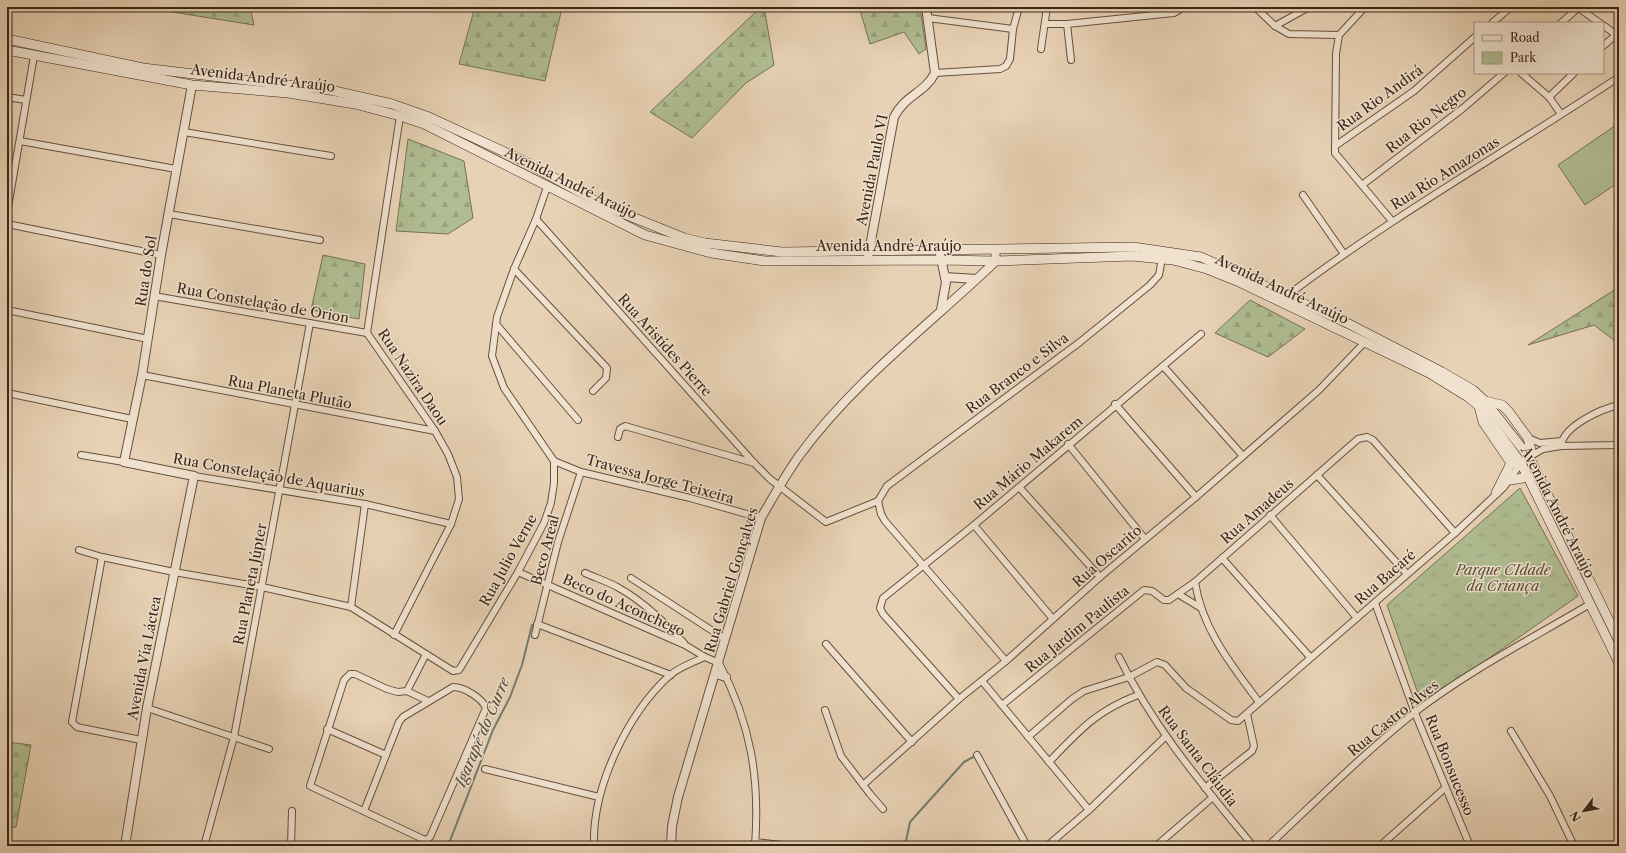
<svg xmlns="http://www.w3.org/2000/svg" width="1626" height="853" font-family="'Libre Caslon Text',serif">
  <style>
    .grass { fill: #b0bd92; stroke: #757255 }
    .forest { fill: url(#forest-firs); stroke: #757255 }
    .park { fill: url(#park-tufts); stroke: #757255 }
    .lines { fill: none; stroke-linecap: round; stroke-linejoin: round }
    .stream { stroke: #727e71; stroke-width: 2 }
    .minor-casing { stroke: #66513f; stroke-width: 8 }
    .tertiary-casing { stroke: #66513f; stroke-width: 10 }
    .secondary-casing { stroke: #3a2618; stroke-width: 10 }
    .minor { stroke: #f0e2cf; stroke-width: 6 }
    .tertiary { stroke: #f0e2cf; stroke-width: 8 }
    .secondary { stroke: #f0e2cf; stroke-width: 9 }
    .labels { text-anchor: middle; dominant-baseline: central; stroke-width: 3; stroke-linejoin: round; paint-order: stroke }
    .street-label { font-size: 14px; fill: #3a2618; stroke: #f0e2cf }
    .park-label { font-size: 14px; font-style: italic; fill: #584c36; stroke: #f0e2cf }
    .water-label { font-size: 15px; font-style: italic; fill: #514a3d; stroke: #f0e2cf }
  </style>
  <defs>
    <pattern id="forest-firs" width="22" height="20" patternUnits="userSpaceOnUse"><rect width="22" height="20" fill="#b0bd92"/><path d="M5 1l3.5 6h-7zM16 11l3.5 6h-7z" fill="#98a27d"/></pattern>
    <pattern id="park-tufts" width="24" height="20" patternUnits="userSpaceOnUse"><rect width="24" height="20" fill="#b0bd92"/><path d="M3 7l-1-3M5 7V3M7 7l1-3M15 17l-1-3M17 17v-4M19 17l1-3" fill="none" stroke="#98a27d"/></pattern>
  </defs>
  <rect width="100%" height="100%" fill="#e8d2b5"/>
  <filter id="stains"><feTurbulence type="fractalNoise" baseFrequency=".005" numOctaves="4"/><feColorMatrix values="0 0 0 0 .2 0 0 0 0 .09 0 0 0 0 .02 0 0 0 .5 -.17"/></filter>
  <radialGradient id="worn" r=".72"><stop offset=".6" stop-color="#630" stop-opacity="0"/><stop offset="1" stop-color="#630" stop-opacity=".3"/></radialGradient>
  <path class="grass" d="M1619 123V182L1585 205 1558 165Z"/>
  <g class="forest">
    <path d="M141 7H250L254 25Z"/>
    <path d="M475 7 562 8 545 81 459 64Z"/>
    <path d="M761 7H764L774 65 746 83 692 138 650 112Z"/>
    <path d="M859 7H920L926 49 919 54 904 32 870 44Z"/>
    <path d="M408 139 464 161 473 218 448 234 396 231Z"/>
    <path d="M323 255 365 264 359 319 311 310Z"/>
    <path d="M1619 287V355L1614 340 1594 325 1528 345Z"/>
    <path d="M1250 300 1305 329 1268 357 1215 333Z"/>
    <path d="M7 742 31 745 16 827H7Z"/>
  </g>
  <g class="park">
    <path d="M1520 488 1578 596 1422 705 1387 605Z"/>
    <path d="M129 841 155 846H128Z"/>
  </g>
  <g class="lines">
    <g class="stream">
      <path d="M448 846 493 730 510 697 522 665 532 625"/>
      <path d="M905 846 910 822 964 762 975 756"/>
    </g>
    <g class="minor-casing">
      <g id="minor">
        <path d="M1255 7 1275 26 1289 34 1339 35"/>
        <path d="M1577 7 1600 23"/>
        <path d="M928 18 1013 29"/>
        <path d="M1492 23 1511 7"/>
        <path d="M1561 23 1578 8"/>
        <path d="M1046 24H1067L1174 13 1179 10 1181 7"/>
        <path d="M1067 24 1071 60"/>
        <path d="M1603 25 1619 37"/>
        <path d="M1275 26 1309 7"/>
        <path d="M1339 35 1336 54 1335 153 1392 221"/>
        <path d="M1339 35 1365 7"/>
        <path d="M1603 46 1616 35"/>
        <path d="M1041 49 1047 7"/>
        <path d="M935 73 1000 69 1006 66 1010 59 1013 29 1019 7"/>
        <path d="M1521 73 1549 97 1561 114"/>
        <path d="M7 97 26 100"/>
        <path d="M1549 97 1574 73"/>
        <path d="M184 132 331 156"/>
        <path d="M20 141 176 169"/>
        <path d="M1335 146 1414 91 1475 37"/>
        <path d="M1362 185 1462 109 1504 73"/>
        <path d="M1303 195 1344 254"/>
        <path d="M7 213 34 56"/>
        <path d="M169 214 320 240"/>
        <path d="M536 219 754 463 770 479 826 522 878 501"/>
        <path d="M7 224 161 255"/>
        <path d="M514 269 607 368 606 378 593 391"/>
        <path d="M1288 295C1394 215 1509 150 1619 77"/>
        <path d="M154 296 367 333"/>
        <path d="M7 310 148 339"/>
        <path d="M496 324 578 420"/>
        <path d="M1163 366 1243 456"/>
        <path d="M142 375 435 431"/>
        <path d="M7 393 132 419"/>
        <path d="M1115 404 1196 497"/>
        <path d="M618 437 620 429 625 426 754 463"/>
        <path d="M1528 438 1540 443 1562 441"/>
        <path d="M1068 444 1145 539"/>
        <path d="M1561 446C1563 426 1601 409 1619 405"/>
        <path d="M81 455 124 462"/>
        <path d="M554 461 581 472 690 498 761 518"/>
        <path d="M1317 475 1407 574"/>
        <path d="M194 476 365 504 451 524"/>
        <path d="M1019 487 1100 577"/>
        <path d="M878 501 887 486 1080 342 1150 285 1159 275 1162 258"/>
        <path d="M878 501 881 514 885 521 1006 661"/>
        <path d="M1270 515 1357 618"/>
        <path d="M974 525 1053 619"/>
        <path d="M79 550 102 557 174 572 262 587 351 607 453 671 459 670 518 572 544 523 551 503 554 483V461L504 388 492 356 497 317 514 269 536 219 547 187"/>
        <path d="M102 557 72 722 77 727 141 740"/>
        <path d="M1222 558 1310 657"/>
        <path d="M518 572 685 645 705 657 719 663C751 724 760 778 755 846"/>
        <path d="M585 573C596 578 609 582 619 588 644 602 665 623 684 643"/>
        <path d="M631 578 725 639"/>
        <path d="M1195 582C1202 629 1232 666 1259 702"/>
        <path d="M1178 594 1201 608"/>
        <path d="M1375 603 1415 713 1470 846"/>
        <path d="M351 607 365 504"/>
        <path d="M537 624 671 675"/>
        <path d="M394 635 451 524 459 499 457 477 448 454 435 431 367 333 400 116"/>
        <path d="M535 635 558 542 581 472"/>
        <path d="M826 644 912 742"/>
        <path d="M1119 657C1155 730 1202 784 1253 846"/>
        <path d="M982 681 1089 810"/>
        <path d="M407 691 426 654"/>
        <path d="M959 699 883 614 880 608 883 598 974 525 1201 334"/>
        <path d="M1002 705 1144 590 1152 591 1164 600H1169L1195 582 1358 439 1367 437 1373 440 1455 533"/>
        <path d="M147 708 269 749"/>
        <path d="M825 710 841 756 870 794 883 809"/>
        <path d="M327 729 386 755"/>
        <path d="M1511 731 1550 796 1574 846"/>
        <path d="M1028 737 1072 699 1084 691 1129 677 1157 662 1165 665 1186 688 1231 720 1238 721 1455 533 1504 487 1521 463 1529 457 1543 449 1561 446 1619 445"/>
        <path d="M977 755 1027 846"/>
        <path d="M1049 762C1080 730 1096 711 1138 695"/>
        <path d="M485 769 599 797"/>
        <path d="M863 785 959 699 1006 661 1100 577 1196 497 1319 390 1364 343"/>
        <path d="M1205 788 1252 751 1254 746 1247 714"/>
        <path d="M364 811 399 722 403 717 453 687C464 687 482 698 486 708L430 837 427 840 423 839 310 786 344 680 350 674H355L387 689 398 692 407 691 428 701"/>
        <path d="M755 842 790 846"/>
        <path d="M204 846 234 737 310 323"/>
        <path d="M291 846 292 811"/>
        <path d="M594 846C592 788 627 714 670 675 680 667 693 662 705 657"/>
        <path d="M1047 846 1089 810 1165 737"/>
        <path d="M1156 846 1213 797"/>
        <path d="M1268 846C1316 801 1363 754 1414 713 1468 671 1531 639 1590 604"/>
        <path d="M1380 846 1445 788"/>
      </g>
    </g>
    <g class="tertiary-casing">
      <g id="tertiary">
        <path d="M939 249 946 282 941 310"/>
        <path d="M868 257 894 117C905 95 925 93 935 73L926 7"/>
        <path d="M945 277 976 279"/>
        <path d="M716 674 726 677"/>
        <path d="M125 846 147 708 194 476 124 462 142 375 161 255 192 85"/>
        <path d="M671 846 672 826 678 797 761 518C773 497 785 476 799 456 854 381 929 325 996 261L995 249"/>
      </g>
    </g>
    <g class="secondary-casing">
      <g id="secondary">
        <path d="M7 39 143 68 330 90 392 104 429 117 522 160 605 206 684 238 705 243 782 252 1133 247 1201 257 1349 324 1442 372 1473 390 1485 401 1529 457 1619 641"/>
        <path d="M7 50 192 85 288 93 355 104 400 116 424 124 645 235 711 253 765 261 940 260 996 261 1132 256 1173 260 1207 269 1237 281 1429 373 1468 397 1479 406 1521 463 1619 663"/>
        <path d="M1521 463H1511L1483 422 1479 406 1485 401 1502 405 1509 412 1528 438 1531 450 1529 457"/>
        <path d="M1511 480 1528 477"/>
        <path d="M1496 493 1511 463"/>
      </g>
    </g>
    <use href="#minor" class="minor"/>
    <use href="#tertiary" class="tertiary"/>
    <use href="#secondary" class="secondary"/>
  </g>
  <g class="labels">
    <g class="street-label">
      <text transform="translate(263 78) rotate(7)">Avenida André Araújo</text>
      <text transform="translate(1380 98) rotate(-36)">Rua Rio Andirá</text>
      <text transform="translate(1426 120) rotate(-38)">Rua Rio Negro</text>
      <text transform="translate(872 170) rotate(-79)">Avenida Paulo VI</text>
      <text transform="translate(1445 173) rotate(-32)">Rua Río Amazonas</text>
      <text transform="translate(571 183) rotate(26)">Avenida André Araújo</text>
      <text x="889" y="246">Avenida André Araújo</text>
      <text transform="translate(146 271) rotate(-81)">Rua do Sol</text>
      <text transform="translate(1282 289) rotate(25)">Avenida André Araújo</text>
      <text transform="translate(263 303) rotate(10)">Rua Constelação de Orion</text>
      <text transform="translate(665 345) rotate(48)">Rua Aristídes Pierre</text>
      <text transform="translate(1017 373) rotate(-37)">Rua Branco e Silva</text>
      <text transform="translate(413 377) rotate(56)">Rua Nazira Daou</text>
      <text transform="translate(290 392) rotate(11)">Rua Planeta Plutão</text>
      <text transform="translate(1028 463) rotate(-40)">Rua Mário Makarem</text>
      <text transform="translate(269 475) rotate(10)">Rua Constelação de Aquarius</text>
      <text transform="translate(660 479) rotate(15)">Travessa Jorge Teixeira</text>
      <text transform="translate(1257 511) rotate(-41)">Rua Amadeus</text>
      <text transform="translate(1558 512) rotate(63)">Avenida André Araújo</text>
      <text transform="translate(545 550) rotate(-75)">Beco Areal</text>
      <text transform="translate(1107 556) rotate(-41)">Rua Oscarito</text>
      <text transform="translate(508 560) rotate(-61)">Rua Julio Verne</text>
      <text transform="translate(1385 577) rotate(-41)">Rua Bacaré</text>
      <text transform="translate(731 580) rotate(-73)">Rua Gabriel Gonçalves</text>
      <text transform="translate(250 584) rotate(-79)">Rua Planeta Júpter</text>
      <text transform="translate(624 605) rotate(24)">Beco do Aconchego</text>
      <text transform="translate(1077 629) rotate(-39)">Rua Jardim Paulista</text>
      <text transform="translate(144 658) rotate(-79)">Avenida Vía Láctea</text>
      <text transform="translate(1393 718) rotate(-39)">Rua Castro Alves</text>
      <text transform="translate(1198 756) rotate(53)">Rua Santa Cláudia</text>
      <text transform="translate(1450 765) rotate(68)">Rua Bonsucesso</text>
    </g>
    <g class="park-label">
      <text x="1503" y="570">Parque CIdade<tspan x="1503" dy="16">da Criança</tspan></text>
    </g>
    <g class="water-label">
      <text transform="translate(482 732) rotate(-67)">Igarapé do Curre</text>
    </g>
  </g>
  <rect width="1626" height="853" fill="none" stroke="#e8d2b5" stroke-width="24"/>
  <rect x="8" y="8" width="1610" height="837" fill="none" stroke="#3a2618" stroke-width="2"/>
  <rect x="12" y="12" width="1602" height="829" fill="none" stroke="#3a2618"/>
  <rect x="1474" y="22" width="130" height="52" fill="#f0e2cf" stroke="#a79786"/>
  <rect x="1482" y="35" width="20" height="6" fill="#f0e2cf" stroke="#a79786"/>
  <text x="1510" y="42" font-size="12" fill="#3a2618">Road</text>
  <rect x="1482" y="52" width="20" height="12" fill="url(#park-tufts)" stroke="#a79786"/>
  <text x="1510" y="62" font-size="12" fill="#3a2618">Park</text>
  <g transform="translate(1584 811) rotate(238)" stroke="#f0e2cf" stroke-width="3" paint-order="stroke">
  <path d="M0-3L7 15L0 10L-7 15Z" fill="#3a2618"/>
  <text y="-6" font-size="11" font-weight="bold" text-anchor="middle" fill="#3a2618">N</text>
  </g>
  <rect width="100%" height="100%" filter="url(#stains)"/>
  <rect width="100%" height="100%" fill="url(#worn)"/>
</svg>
